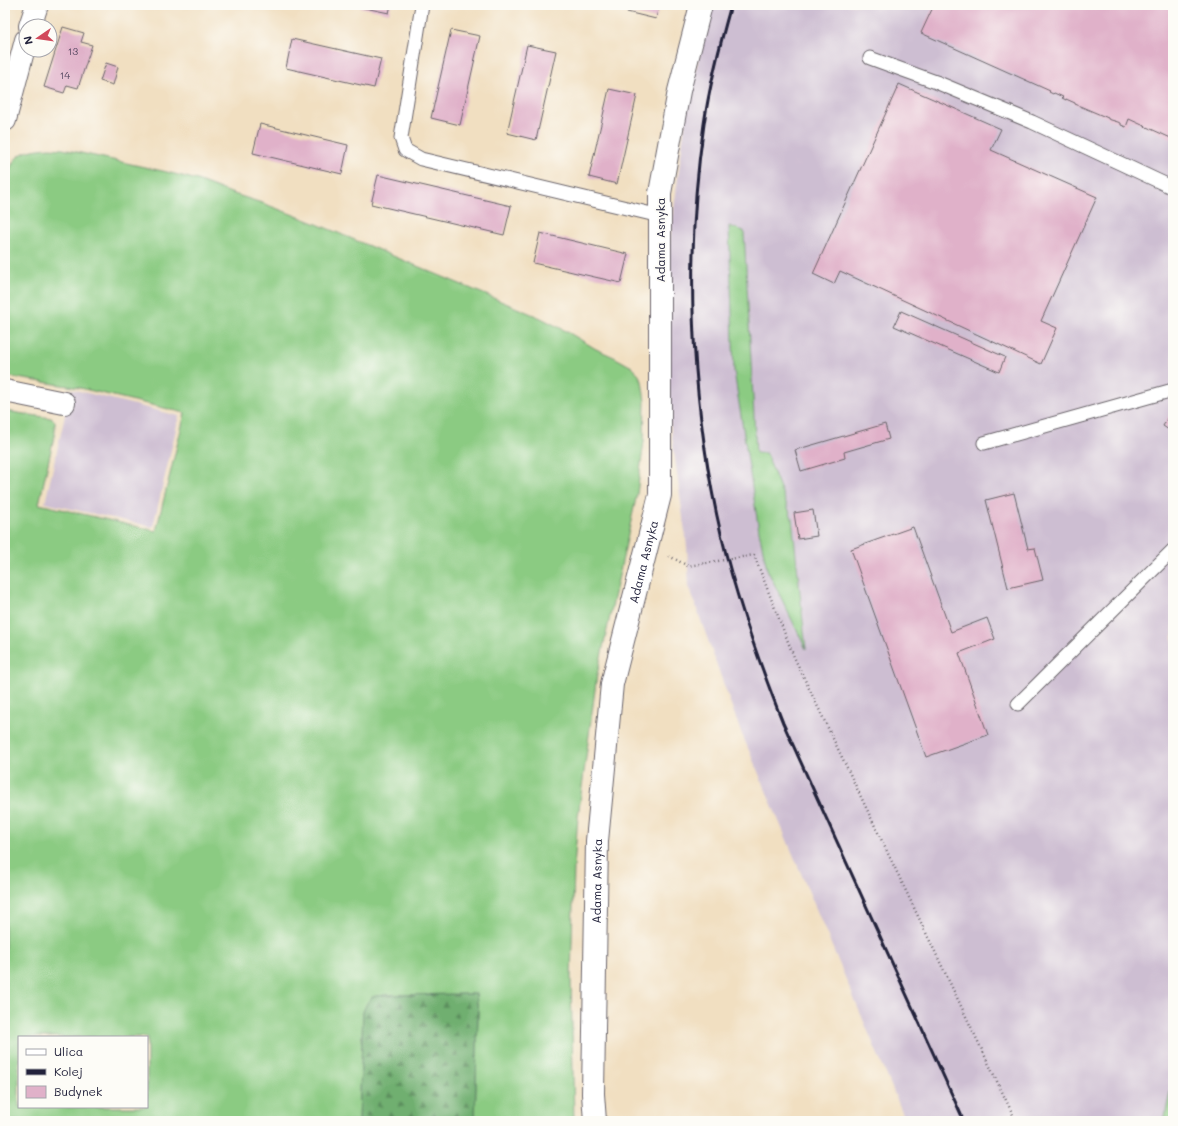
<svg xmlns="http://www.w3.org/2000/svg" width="1178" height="1126" font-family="Mali,sans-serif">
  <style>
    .industrial { fill: #cdbed2; fill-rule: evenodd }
    .grass { fill: #8bcb82; stroke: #56765e; fill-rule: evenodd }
    .forest { fill: url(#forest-firs); stroke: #496856 }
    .building { fill: #e0b1c9 }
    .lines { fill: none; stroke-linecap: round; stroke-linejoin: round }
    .lane-casing { stroke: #6a646a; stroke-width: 15 }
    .street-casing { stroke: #6a646a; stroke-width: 24 }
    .path { stroke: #6a646a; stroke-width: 2.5; stroke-dasharray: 1 3; stroke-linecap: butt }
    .lane { stroke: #fff; stroke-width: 13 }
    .street { stroke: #fff; stroke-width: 22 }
    .rail { stroke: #22223b; stroke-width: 3 }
    .labels { text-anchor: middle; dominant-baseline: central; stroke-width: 3.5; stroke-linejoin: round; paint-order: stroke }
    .number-label { font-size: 10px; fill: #52465e }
    .street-label { font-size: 12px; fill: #22223b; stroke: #fdfcf7 }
  </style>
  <defs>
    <pattern id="forest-firs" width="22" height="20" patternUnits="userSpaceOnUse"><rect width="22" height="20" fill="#70af70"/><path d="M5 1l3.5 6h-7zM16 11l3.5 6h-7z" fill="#5c8e5d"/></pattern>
  </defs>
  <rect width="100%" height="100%" fill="#fdfcf7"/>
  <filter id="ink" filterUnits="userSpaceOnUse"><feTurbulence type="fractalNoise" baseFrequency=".025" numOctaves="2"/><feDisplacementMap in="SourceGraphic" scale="8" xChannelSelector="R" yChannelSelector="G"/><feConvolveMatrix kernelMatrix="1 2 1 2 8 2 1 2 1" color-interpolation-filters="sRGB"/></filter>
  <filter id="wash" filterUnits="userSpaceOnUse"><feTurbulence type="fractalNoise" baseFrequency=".012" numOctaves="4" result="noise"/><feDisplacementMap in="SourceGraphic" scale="16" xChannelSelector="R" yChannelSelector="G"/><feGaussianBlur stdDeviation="0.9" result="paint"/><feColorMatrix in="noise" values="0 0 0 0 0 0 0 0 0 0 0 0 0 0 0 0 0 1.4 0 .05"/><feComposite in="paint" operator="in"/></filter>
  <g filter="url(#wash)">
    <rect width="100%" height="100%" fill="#f1dfc1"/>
    <g class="industrial">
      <path d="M711 5H1173V1078L1164 1121H906L739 727 689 587 687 547 669 415 664 286 687 108ZM730 226 744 231 756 454 792 518 806 647 734 371Z"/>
      <path d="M71 389 179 416 153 527 45 503Z"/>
    </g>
    <g class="grass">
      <path d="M50 148 63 149 167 172 197 180 231 193 265 204 312 222 541 318 566 331 596 349 614 357 632 367 637 372 642 381 645 401 644 441 637 494 597 675 578 817 574 868 571 979 574 1121H475L478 1012 476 994 387 995 376 996 372 998 367 1003 363 1012 359 1121H5V411L51 418 55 421V432L39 504 156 531 185 413 80 388 5 376V189C11 157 17 150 50 148ZM19 1037H147V1107H19Z"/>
      <path d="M729 226 744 231 756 453H766L792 518 806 649 767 569 759 531 734 371Z"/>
      <path d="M1173 1078 1172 1121H1164Z"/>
    </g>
    <path class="forest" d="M476 994 478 1012 475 1121H359L363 1012 367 1003 372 997 376 996 387 995Z"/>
    <g id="blocks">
      <g class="building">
        <path d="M361 5H391L389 13 360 7Z"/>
        <path d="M628 5H659L656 19 627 12Z"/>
        <path d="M934 5H1173V139L1129 119 1126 127 1121 125V123L1108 119V118L1075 104V103L1066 99V100L1062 98 1063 97 1054 93 1053 94 1049 92 1050 91 921 33Z"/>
        <path d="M63 27 84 33 81 42 92 45 78 88 67 85 64 93 44 87Z"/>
        <path d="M451 30 480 36 460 125 431 118Z"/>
        <path d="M292 39 381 59 374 88 286 68Z"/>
        <path d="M527 45 556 51 536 140 507 133Z"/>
        <path d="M106 63 118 67 113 85 100 81Z"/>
        <path d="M899 84 1001 129 991 150 1097 197 1041 321 1057 328 1041 364 840 271 834 284 813 274Z"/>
        <path d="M609 89 637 95 617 184 589 177Z"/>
        <path d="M260 124 348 145 342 174 253 153Z"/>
        <path d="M378 175 511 206 504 235 371 204Z"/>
        <path d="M540 233 628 254 621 283 533 263Z"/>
        <path d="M901 311 1005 357 999 372 894 326Z"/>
        <path d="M1173 408V443L1169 430 1163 426Z"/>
        <path d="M885 424 889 439 844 452 845 458 801 471 795 450Z"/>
        <path d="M1014 493 1028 549 1035 548 1043 580 1008 588 986 500Z"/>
        <path d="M813 510 817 536 798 539 794 513Z"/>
        <path d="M913 527 951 632 987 618 995 639 959 653 988 735 926 757 851 549Z"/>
      </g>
    </g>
  </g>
  <g filter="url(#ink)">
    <use href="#blocks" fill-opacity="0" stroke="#6a646a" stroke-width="1"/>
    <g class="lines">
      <g class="lane-casing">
        <g id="lane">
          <path d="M422 5 401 138 405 150 421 159 660 216"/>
          <path d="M870 58 936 82 1032 122 1169 186H1173"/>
          <path d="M984 443 1173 390"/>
          <path d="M1018 704 1173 550"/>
        </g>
      </g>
      <g class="street-casing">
        <g id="street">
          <path d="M30 26 37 5"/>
          <path d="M5 120 26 40"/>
          <path d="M5 391 64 403"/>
          <path id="s1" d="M595 1121 593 1094 597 841 612 684 660 495V193L679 91 701 5"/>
        </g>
      </g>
      <path class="path" d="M669 556 688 566 754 555 794 657 1016 1121"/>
      <use href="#lane" class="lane"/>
      <use href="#street" class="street"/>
      <path class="rail" d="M731 5C720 44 710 83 704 124 685 253 690 388 717 516 732 587 756 655 783 723L964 1121"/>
    </g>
  </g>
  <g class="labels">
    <g class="number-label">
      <text x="73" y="51">13</text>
      <text x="65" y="75">14</text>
    </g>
    <g class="street-label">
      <text transform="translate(660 240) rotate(-90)">Adama Asnyka</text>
      <text stroke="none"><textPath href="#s1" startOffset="564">Adama Asnyka</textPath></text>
      <text stroke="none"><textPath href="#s1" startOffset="240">Adama Asnyka</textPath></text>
    </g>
  </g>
  <rect width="1178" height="1126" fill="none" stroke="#fdfcf7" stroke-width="20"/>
  <rect x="18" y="1036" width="130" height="72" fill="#fdfcf7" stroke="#a5a5ac"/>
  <rect x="26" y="1049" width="20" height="6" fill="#ffffff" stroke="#a5a5ac"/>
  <text x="54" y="1056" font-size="12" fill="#22223b">Ulica</text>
  <rect x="26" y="1069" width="20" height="6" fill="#22223b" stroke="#a5a5ac"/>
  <text x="54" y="1076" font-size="12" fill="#22223b">Kolej</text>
  <rect x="26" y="1086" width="20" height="12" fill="#e0b1c9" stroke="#a5a5ac"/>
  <text x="54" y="1096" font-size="12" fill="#22223b">Budynek</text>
  <g transform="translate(38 38) rotate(257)"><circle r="19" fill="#fdfcf7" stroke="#a5a5ac"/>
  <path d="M0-3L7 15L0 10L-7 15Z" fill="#d1495b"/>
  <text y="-6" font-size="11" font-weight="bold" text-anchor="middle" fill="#22223b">N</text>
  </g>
</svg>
